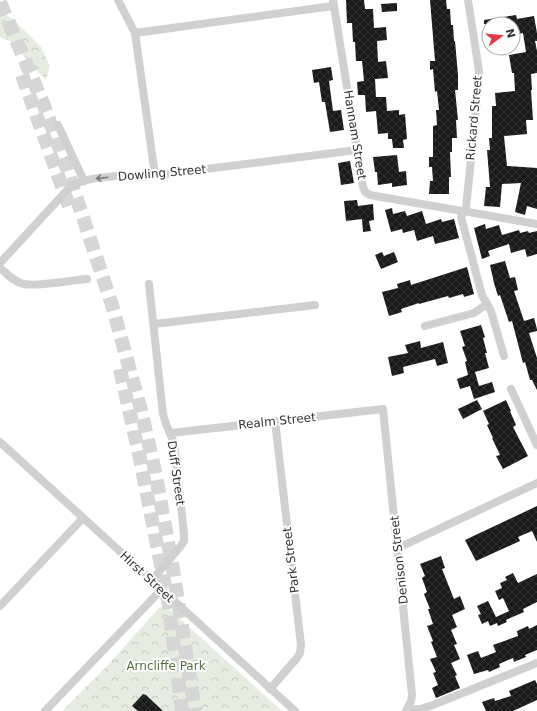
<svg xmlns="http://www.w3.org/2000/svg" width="537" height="711" font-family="'DejaVu Sans',sans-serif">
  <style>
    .forest { fill: url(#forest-crowns) }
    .building { fill: url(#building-cross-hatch) }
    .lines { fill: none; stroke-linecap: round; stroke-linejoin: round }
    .highway-tunnel { stroke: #d6d6d6; stroke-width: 14; stroke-dasharray: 14 7; stroke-linecap: butt }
    .street { stroke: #d0d0d0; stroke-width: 8 }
    .oneway { stroke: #7a7a7a }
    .labels { text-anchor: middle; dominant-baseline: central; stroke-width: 4; stroke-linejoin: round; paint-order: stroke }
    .street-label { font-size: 12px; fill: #333; stroke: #fff }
    .park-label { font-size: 12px; fill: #56703f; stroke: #fff }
  </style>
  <defs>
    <pattern id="forest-crowns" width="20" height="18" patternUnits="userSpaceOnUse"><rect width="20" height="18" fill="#e6ecdf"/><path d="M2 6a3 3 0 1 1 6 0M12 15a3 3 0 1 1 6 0" fill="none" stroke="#c6cbc0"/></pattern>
    <pattern id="building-cross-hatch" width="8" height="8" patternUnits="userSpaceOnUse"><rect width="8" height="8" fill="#1a1a1a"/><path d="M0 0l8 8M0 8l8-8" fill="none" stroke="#333"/></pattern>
  </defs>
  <rect width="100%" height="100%" fill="#fff"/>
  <g class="forest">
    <path d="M0 11 14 20 41 47 50 66 46 80 10 41 0 37Z"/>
    <path d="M166 606 282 711H62L107 666 159 608Z"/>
  </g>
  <g class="building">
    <path d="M346 0H364L365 9H373L374 28 386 27 387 40 377 41 378 62 386 61 388 78 375 79 376 97H386L387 111 399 110V115L405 114 407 139 403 140 404 148H393L392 139H388V133L378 134 376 111 366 112 365 95H358L357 82 364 81 362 61H356L355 42H353L352 23H347Z"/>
    <path d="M430 0H446L447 9H450L451 25H453L454 41H455L458 75V90H455L458 120H456L457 138H452V152H450L451 177H449V194H429L430 181H433L432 167H429V157H433V126L437 125 436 110H439L437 91 435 92 433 69 430 70V61H435Z"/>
    <path d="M397 3V11L382 12 381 4Z"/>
    <path d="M516 15 517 19 534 16 537 33V41H535L537 51V73L531 74 532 90H531L533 120H526L527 134 504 136 507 166 537 168V209L527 206 525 215 515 212 521 183 502 184 500 207 484 206 486 187H490L487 150H490L489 138H492V106H496L495 93 515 91 514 73H512L509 55 526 52 523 33 513 35V24H484V20Z"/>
    <path d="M331 67 333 80 329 81 333 111 341 110 344 130 330 132 325 102H322L319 82 314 83 312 70Z"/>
    <path d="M397 155 399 172 406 171 407 185 392 187V183L378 185 377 172H375L373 157Z"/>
    <path d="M350 161 354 183 341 185 338 163Z"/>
    <path d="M357 200 358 206 373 204 374 220 369 221 371 231 363 232 362 219 346 221 344 201Z"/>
    <path d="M392 208 393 214 405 211 407 216 422 211 426 224 441 219 442 222 454 219 459 238 435 244 433 236 417 241 414 230 403 233 402 229 391 232 385 210Z"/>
    <path d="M485 224 486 229 499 225 502 235 519 230 520 233 528 231 529 233 537 231V254L527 257 525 249 511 253 509 244 488 251 490 256 482 259 474 228Z"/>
    <path d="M382 252 384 256 394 252 398 262 381 269 375 255Z"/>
    <path d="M505 261 510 278 515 277 518 290 514 291 524 321 534 318 537 329V331L529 333 537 358V390L532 380H530L525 362 523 363 512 321 509 322 500 295 498 296 494 283 490 265Z"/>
    <path d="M467 267 474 294 464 297 463 294 449 298 448 296 419 304V303L401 309 402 312 389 316 382 292 398 288 397 284 410 280 411 285Z"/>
    <path d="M481 325 485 337 483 338 487 353H485L489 368 475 372 479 386 492 382 495 392 474 399 470 386 460 389 457 379 468 375 465 362 467 361 462 347 465 346 460 331Z"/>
    <path d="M420 341 421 348 443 342 448 363 437 366 435 359 403 367 404 373 392 376 388 357 408 353 405 345Z"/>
    <path d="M477 400 482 409 463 419 458 409Z"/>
    <path d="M506 400 511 411H510L516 425 513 427 528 456 503 469 496 456 500 455 492 438H493L487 425 489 424 483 411Z"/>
    <path d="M537 506V542L532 531 518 537 520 541 476 561 465 540Z"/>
    <path d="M441 556 445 568 442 569 454 599 460 596 465 609 452 615 457 627 451 630 457 644 454 645 460 659 451 663 457 675 455 676 460 688 436 698 432 688 438 685 433 673 436 672 430 659 437 657 431 642 433 641 427 626 433 624 428 609H430L424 594 427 592 422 578 425 576 420 564Z"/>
    <path d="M513 573 518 583 537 574V602L523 609 524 612 506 620 507 622 498 626 497 623 490 626 488 621 482 624 478 615 481 614 477 606 488 601 496 617 509 611 503 598 499 600 495 591 502 588 500 583 507 580 505 577Z"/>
    <path d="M537 625V650L525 655 526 657 514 662 513 658 499 664 500 667 489 672 488 670 474 674 467 655 478 651 481 658 496 652 493 645 518 636 517 631 528 626 529 629Z"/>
    <path d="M535 680 537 684V700L513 711H486L482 702 494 698 495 701 511 696 509 691Z"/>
    <path d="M143 694 146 695 163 711H138L132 706Z"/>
  </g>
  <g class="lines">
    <g class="highway-tunnel">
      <path d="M0 2 43 103 66 166 112 305 141 410 155 471 174 575 195 711"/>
      <path d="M22 75 69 206"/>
      <path d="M120 369 139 454 169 606 182 711"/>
    </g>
    <g class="street">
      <path d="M118 0 135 33 155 175"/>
      <path d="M333 0 363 187 365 192 370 195 537 224"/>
      <path d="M468 0 479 71V81L466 208 461 217 482 295 491 311 504 356"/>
      <path d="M135 33 333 6"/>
      <path d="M58 125 84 181"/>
      <path d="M0 263 70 187C84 177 125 174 142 177L357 150"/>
      <path d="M0 268C7 274 14 282 24 284 37 287 72 280 87 279"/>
      <path d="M149 284 163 414 166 424 174 443 184 534V541L180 547 151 581"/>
      <path d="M154 324 315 305"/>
      <path d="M425 326 474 313 487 304"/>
      <path d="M511 389 537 445"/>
      <path d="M171 433 383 409 412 695 411 701 406 711"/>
      <path d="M0 442 295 711"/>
      <path d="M398 548 537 483"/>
      <path d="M0 606 83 518"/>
      <path d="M270 689 297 658 300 653 301 645 275 421"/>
      <path d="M408 709H420L433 705 537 663"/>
      <path d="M45 711 161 590"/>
    </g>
  </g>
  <defs><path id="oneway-shaft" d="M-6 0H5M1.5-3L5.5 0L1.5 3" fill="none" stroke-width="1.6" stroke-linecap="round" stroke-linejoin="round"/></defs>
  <use class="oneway" href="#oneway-shaft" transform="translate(102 178) rotate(173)"/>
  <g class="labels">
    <g class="street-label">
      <text transform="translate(474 118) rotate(-85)">Rickard Street</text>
      <text transform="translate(355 135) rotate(81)">Hannam Street</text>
      <text transform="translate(162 173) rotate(-5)">Dowling Street</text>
      <text transform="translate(277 421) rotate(-6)">Realm Street</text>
      <text transform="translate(176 473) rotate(82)">Duff Street</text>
      <text transform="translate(291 560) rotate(-97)">Park Street</text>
      <text transform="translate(399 560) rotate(-96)">Denison Street</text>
      <text transform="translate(147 577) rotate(43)">Hirst Street</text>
    </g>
    <g class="park-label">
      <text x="166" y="666">Arncliffe Park</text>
    </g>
  </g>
  <g transform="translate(501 36) rotate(74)"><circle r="19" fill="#ffffff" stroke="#adadad"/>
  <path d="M0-3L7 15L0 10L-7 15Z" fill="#e63946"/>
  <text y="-6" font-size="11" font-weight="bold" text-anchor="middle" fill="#333333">N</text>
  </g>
</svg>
